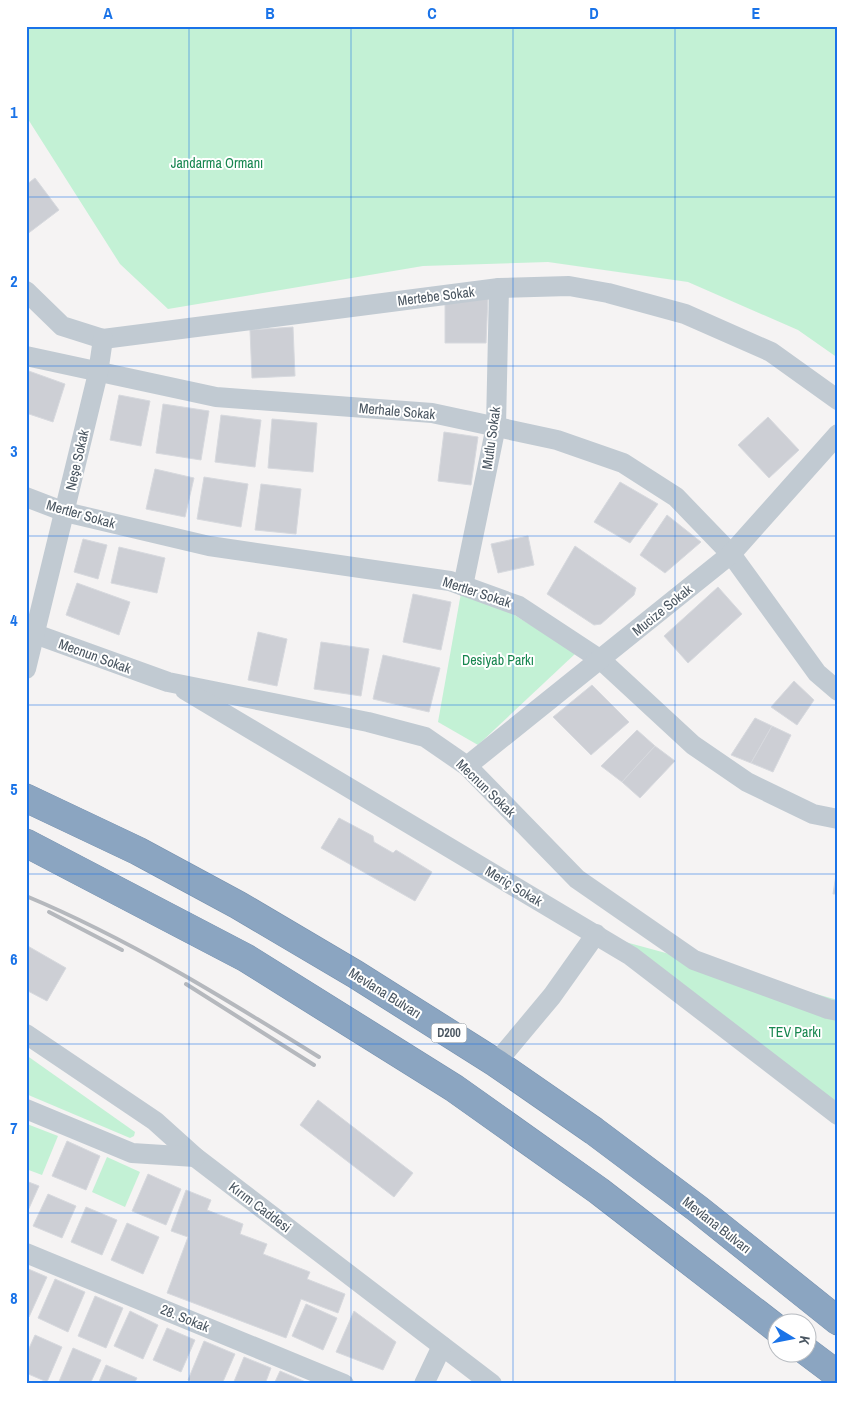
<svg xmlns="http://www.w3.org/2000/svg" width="864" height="1410" font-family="'Archivo Narrow',sans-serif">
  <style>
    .green { fill: #c3f1d5 }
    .building { fill: #cdcfd5; stroke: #d7d9de }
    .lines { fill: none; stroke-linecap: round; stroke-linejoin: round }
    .highway-casing { stroke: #7690ad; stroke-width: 29 }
    .minor { stroke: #c1cad2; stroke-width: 20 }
    .highway { stroke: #8ba5c1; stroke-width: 28 }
    .rail { stroke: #b5b8bd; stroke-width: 4 }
    .grid { fill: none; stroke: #1a73e8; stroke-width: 1; stroke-opacity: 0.55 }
    .labels { text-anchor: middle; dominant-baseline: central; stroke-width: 4; stroke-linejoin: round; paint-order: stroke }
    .shield { fill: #fff; stroke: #808990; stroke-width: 1 }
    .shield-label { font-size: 12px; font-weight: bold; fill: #4a5661 }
    .park-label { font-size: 14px; fill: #17864f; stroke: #fff }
    .street-label { font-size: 14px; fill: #4a5661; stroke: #fff }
    .neatline { fill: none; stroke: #1a73e8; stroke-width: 2 }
    .grid-label { font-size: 16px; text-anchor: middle; font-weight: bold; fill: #1a73e8 }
  </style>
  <rect width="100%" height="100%" fill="#f5f3f3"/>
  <g class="green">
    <path d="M26 26H838V358L798 330 688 282 548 262 423 266 168 309 120 264 26 116Z"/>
    <path d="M461 593 503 608 576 653 478 745 438 722Z"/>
    <path d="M596 934 838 1000V1118Z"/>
    <path d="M26 1055 135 1132 134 1136 130 1138 26 1094Z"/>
    <path d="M27 1124 58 1136 42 1175 26 1169Z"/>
    <path d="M107 1157 140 1172 125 1207 92 1192Z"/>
  </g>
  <g class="building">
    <path d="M35 178 59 210 26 235V185Z"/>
    <path d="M488 296 486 343H445V303Z"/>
    <path d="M293 327 295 376 252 378 250 330Z"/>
    <path d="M26 370 65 384 53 422 26 413Z"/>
    <path d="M119 395 150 401 141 446 110 440Z"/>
    <path d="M163 404 209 411 201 460 156 453Z"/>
    <path d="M221 415 261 420 255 467 215 462Z"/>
    <path d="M768 417 799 450 769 478 738 445Z"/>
    <path d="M272 419 317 423 313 472 268 468Z"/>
    <path d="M444 432 478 437 471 485 438 481Z"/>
    <path d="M155 469 194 478 185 517 146 509Z"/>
    <path d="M204 477 248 484 241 527 197 519Z"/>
    <path d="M620 482 658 504 630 543 594 522Z"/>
    <path d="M261 484 301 489 296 534 255 530Z"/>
    <path d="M667 515 701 542 665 573 640 555Z"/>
    <path d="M528 536 534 565 498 573 491 544Z"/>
    <path d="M83 539 107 545 98 579 74 572Z"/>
    <path d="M575 546 636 588 634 595 601 624 594 625 547 594Z"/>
    <path d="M119 547 165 558 157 593 111 583Z"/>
    <path d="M77 583 130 602 119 635 66 615Z"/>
    <path d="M718 587 742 614 688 663 664 636Z"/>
    <path d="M413 594 451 602 441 650 403 642Z"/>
    <path d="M258 632 287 639 277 686 248 680Z"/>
    <path d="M321 642 369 649 361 696 314 689Z"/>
    <path d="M383 655 440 668 429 712 373 699Z"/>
    <path d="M794 681 814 700 797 725 771 707Z"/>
    <path d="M592 685 629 722 591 755 553 717Z"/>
    <path d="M755 718 772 726 751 763 731 755Z"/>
    <path d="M772 726 791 735 773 772 751 763Z"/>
    <path d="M637 730 655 746 622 782 601 766Z"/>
    <path d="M655 746 675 761 640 798 622 782Z"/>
    <path d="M339 818 373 836 374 842 393 853 396 850 432 872 415 901 321 848Z"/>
    <path d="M838 862V894H833Z"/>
    <path d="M26 945 66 968 47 1001 26 990Z"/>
    <path d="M318 1100 413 1173 394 1197 300 1125Z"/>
    <path d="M67 1141 100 1156 86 1190 52 1176Z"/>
    <path d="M148 1174 181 1189 166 1225 132 1211Z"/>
    <path d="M26 1181 39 1186 26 1215Z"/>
    <path d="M186 1190 211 1200 207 1210 243 1224 240 1234 267 1244 263 1254 310 1272 307 1279 345 1294 338 1313 301 1299 286 1338 167 1293 188 1237 171 1231Z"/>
    <path d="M48 1194 76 1206 62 1238 33 1226Z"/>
    <path d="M86 1207 117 1220 102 1255 71 1242Z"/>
    <path d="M127 1223 159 1237 143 1274 111 1260Z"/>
    <path d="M26 1268 47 1277 29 1317 26 1316Z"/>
    <path d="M55 1279 85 1292 68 1332 38 1318Z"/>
    <path d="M95 1296 123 1308 106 1348 78 1336Z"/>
    <path d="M306 1304 337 1318 323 1350 292 1336Z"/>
    <path d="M130 1311 158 1325 143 1359 114 1346Z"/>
    <path d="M354 1311 396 1342 383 1370 336 1352Z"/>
    <path d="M167 1328 195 1340 181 1372 153 1360Z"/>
    <path d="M35 1335 62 1347 47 1382 26 1373V1355Z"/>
    <path d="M204 1341 235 1354 222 1384H197L188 1380Z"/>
    <path d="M73 1348 101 1360 90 1384H58Z"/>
    <path d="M244 1357 271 1368 265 1384H233Z"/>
    <path d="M106 1365 137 1378 134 1384H98Z"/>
    <path d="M280 1371 308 1383V1384H274Z"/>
  </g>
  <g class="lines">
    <g class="highway-casing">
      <g id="highway">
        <path d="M26 798 138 851 238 905 355 974 496 1063 594 1131 698 1209 838 1321"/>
        <path d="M26 843 246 958 454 1088 599 1191 776 1328"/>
        <path d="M806 1351 838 1375"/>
      </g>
    </g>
    <g class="minor">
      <path d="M26 291 62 326 103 339 499 288 569 286 608 293 685 314 771 352 838 400"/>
      <path d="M26 356 216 397 432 413 557 440 623 463 676 497 731 554 817 673 838 691"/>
      <path d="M26 497 65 512 209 546 450 581 519 606 601 660 693 745 747 782 813 814 838 819"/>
      <path d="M463 586 496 426 499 288"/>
      <path d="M35 634 168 682 368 722 425 737 467 766 577 879 694 960 828 1009 838 1011"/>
      <path d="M26 669 98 373 103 339"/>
      <path d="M185 690 631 956 838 1115"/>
      <path d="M467 766 731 554 838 434"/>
      <path d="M26 1034 155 1121 195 1157 492 1384"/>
      <path d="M496 1063 552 996 596 934"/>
      <path d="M26 1109 132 1153 195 1157"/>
      <path d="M26 1253 344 1384"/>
      <path d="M424 1384 442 1346"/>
    </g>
    <use href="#highway" class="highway"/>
    <g class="rail">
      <path d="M26 896C129 939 224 998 319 1057"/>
      <path d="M49 912 122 950"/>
      <path d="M186 984 314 1065"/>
    </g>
  </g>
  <path class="grid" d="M189 26V1384M351 26V1384M513 26V1384M675 26V1384M26 197H838M26 366H838M26 536H838M26 705H838M26 874H838M26 1044H838M26 1213H838"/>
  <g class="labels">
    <rect class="shield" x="431.5" y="1023.5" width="35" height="19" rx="4"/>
    <g class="shield-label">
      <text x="449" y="1033">D200</text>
    </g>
    <g class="park-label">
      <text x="217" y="163">Jandarma Ormanı</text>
      <text x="498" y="660">Desiyab Parkı</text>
      <text x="795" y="1032">TEV Parkı</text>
    </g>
    <g class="street-label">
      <text transform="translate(436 296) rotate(-7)">Mertebe Sokak</text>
      <text transform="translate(397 411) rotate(5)">Merhale Sokak</text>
      <text transform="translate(491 438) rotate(-82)">Mutlu Sokak</text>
      <text transform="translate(77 460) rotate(-77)">Neşe Sokak</text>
      <text transform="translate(81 514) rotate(16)">Mertler Sokak</text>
      <text transform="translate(477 592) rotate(18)">Mertler Sokak</text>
      <text transform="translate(662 610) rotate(-39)">Mucize Sokak</text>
      <text transform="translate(95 656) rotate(20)">Mecnun Sokak</text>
      <text transform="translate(486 788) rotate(44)">Mecnun Sokak</text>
      <text transform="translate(514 886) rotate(31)">Meriç Sokak</text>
      <text transform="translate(385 993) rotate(32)">Mevlana Bulvarı</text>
      <text transform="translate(260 1207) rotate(37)">Kırım Caddesi</text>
      <text transform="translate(717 1225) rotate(38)">Mevlana Bulvarı</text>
      <text transform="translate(185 1318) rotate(22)">28. Sokak</text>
    </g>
  </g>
  <rect width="864" height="1410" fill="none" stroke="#ffffff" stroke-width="55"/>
  <g transform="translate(792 1338) rotate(100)"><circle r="24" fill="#ffffff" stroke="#b7bbc0"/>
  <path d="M0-4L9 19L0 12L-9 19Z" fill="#1a73e8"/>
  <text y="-8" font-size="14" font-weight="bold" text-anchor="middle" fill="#4a5661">K</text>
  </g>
  <rect x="28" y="28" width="808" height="1354" class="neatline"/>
  <g class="grid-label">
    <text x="108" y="19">A</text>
    <text x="270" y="19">B</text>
    <text x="432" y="19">C</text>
    <text x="594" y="19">D</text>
    <text x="756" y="19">E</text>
    <text x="14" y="118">1</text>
    <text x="14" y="287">2</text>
    <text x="14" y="457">3</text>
    <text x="14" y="626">4</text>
    <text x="14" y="795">5</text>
    <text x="14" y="965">6</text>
    <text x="14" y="1134">7</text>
    <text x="14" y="1304">8</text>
  </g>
</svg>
